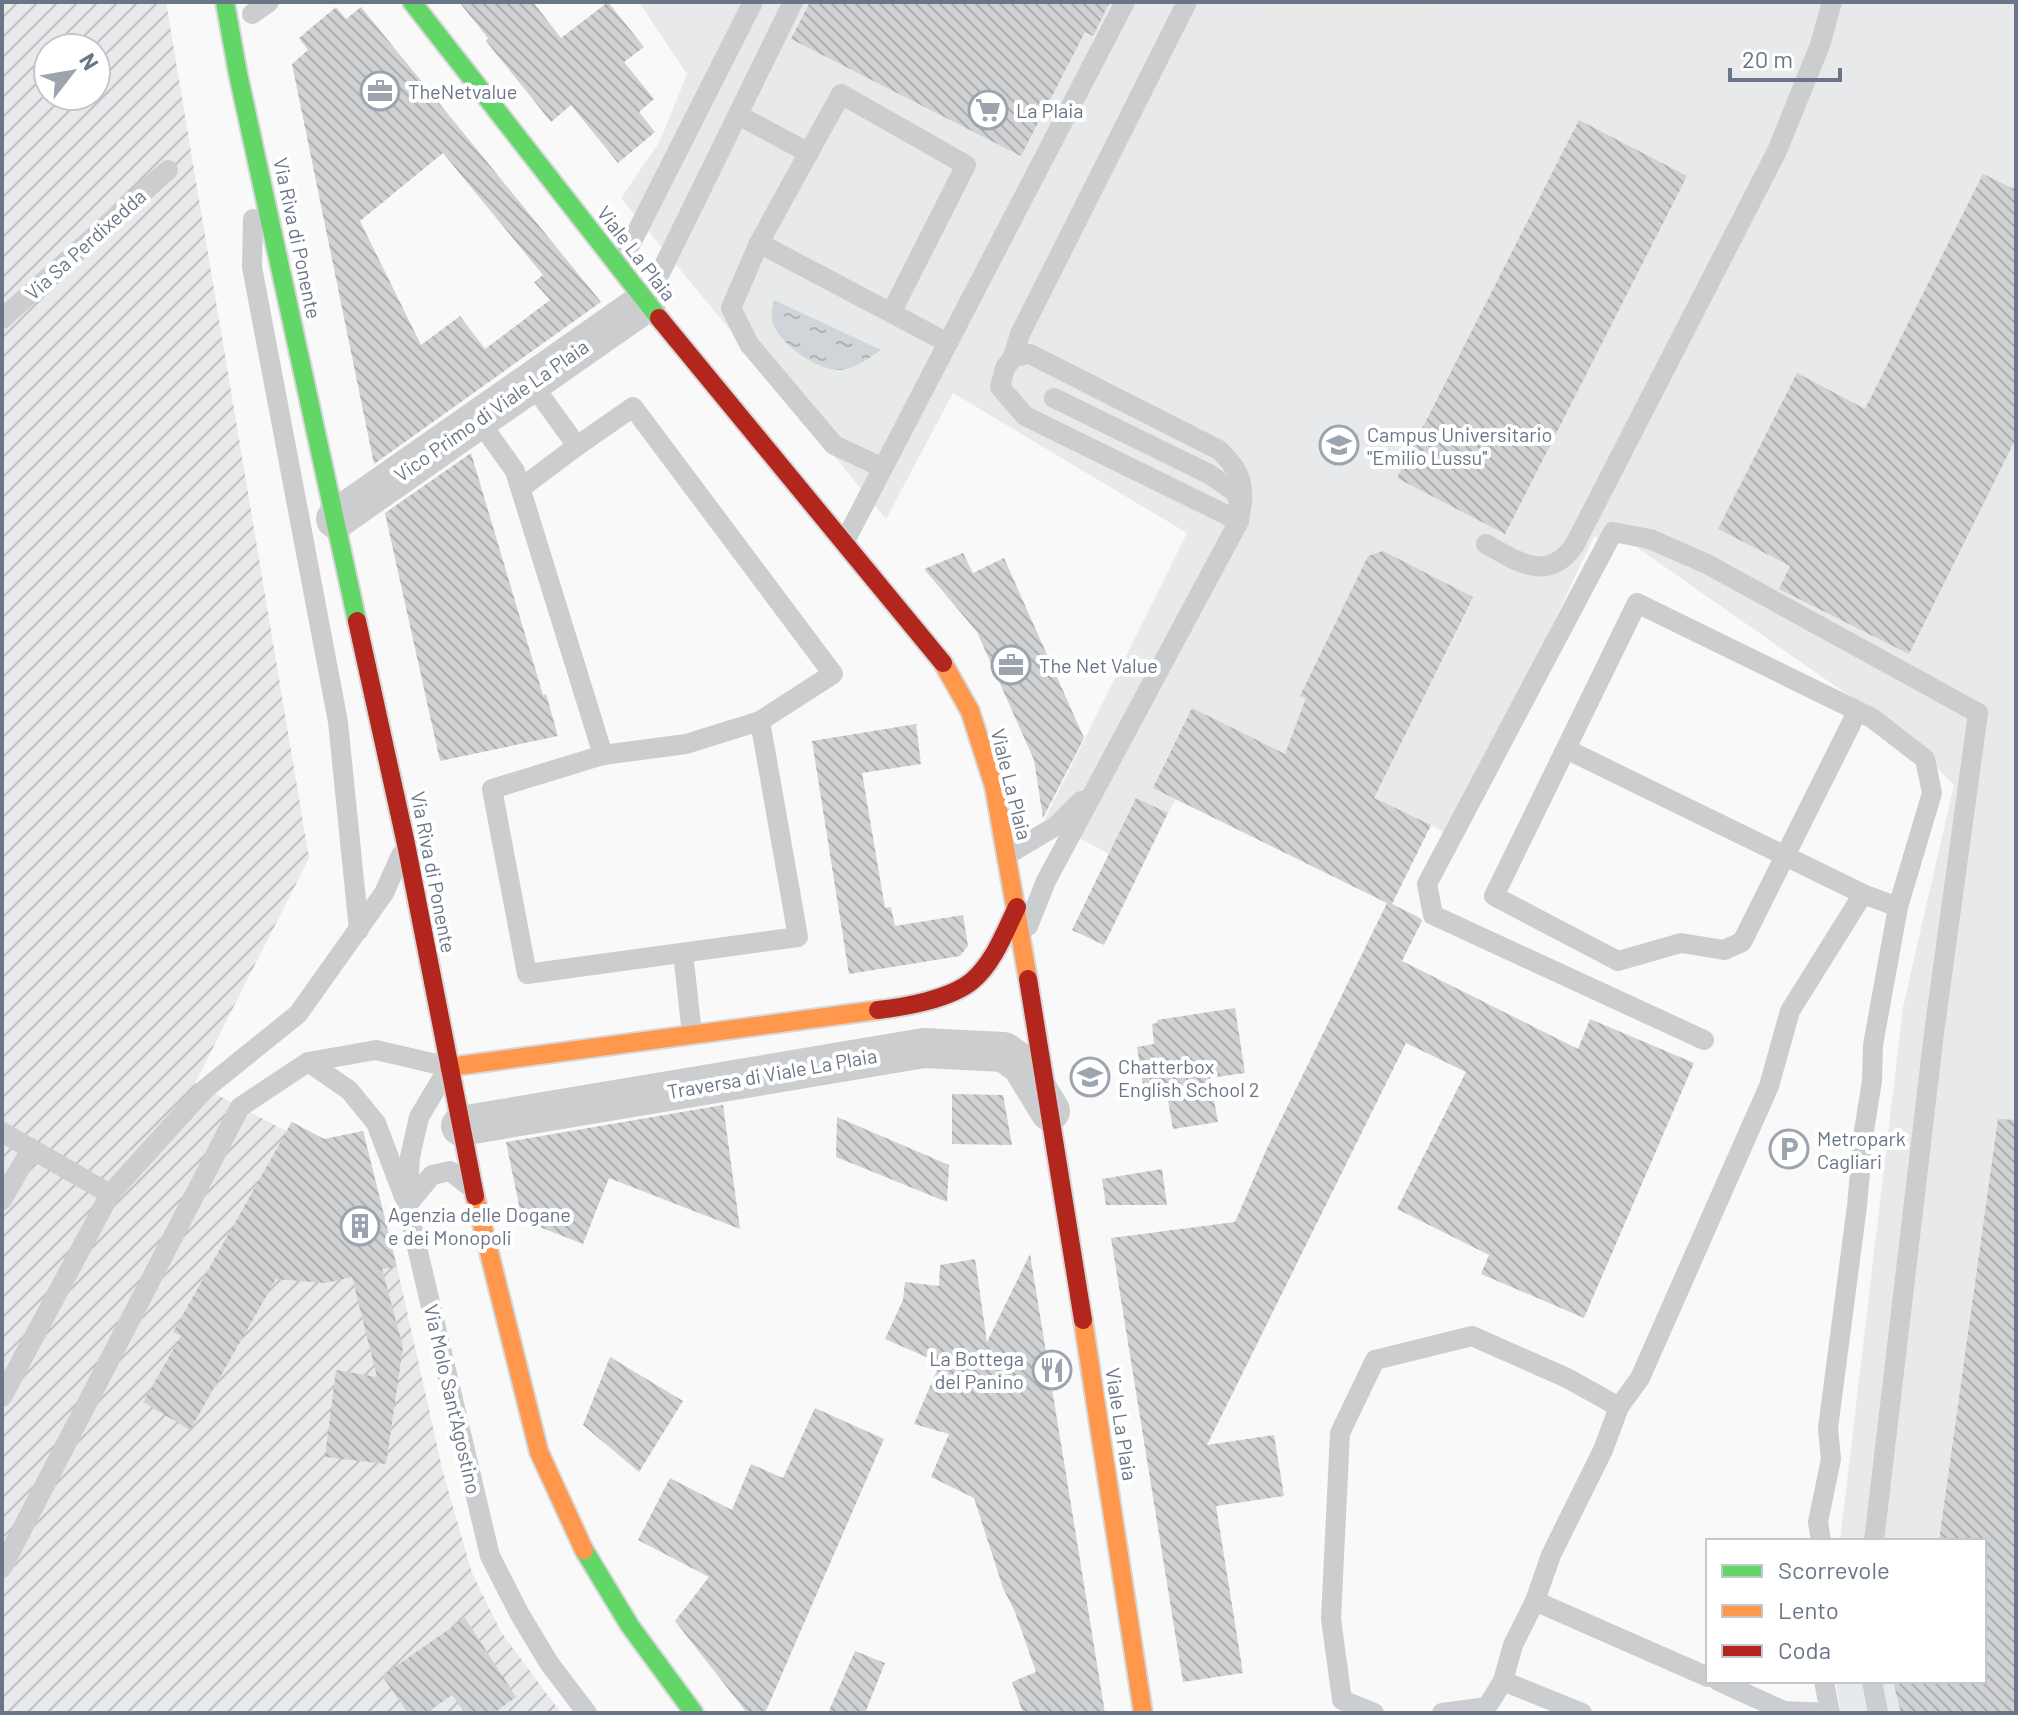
<svg xmlns="http://www.w3.org/2000/svg" width="2018" height="1715" font-family="Barlow,sans-serif">
  <style>
    .built { fill: #e7e9ea }
    .industrial { fill: url(#industrial-furrows); fill-rule: evenodd }
    .grass { fill: #e7eae6 }
    .water { fill: url(#water-ripples) }
    .building { fill: url(#building-back-hatch); fill-rule: evenodd }
    .lines { fill: none; stroke-linecap: round; stroke-linejoin: round }
    .fast-casing { stroke: #d6d7d7; stroke-width: 22 }
    .slow-casing { stroke: #d6d7d7; stroke-width: 22 }
    .jam-casing { stroke: #d6d7d7; stroke-width: 22 }
    .lane { stroke: #cccdce; stroke-width: 20 }
    .street { stroke: #cccdce; stroke-width: 40 }
    .fast { stroke: #63d668; stroke-width: 18 }
    .slow { stroke: #ff974d; stroke-width: 18 }
    .jam { stroke: #b3261e; stroke-width: 18 }
    .labels { text-anchor: middle; dominant-baseline: central; stroke-width: 8; stroke-linejoin: round; paint-order: stroke }
    .poi-label { font-size: 20px; fill: #6a7687; stroke: #fff; text-anchor: start }
    .street-label { font-size: 20px; fill: #6a7687; stroke: #fff }
  </style>
  <defs>
    <pattern id="industrial-furrows" width="10" height="10" patternUnits="userSpaceOnUse" patternTransform="scale(2)"><rect width="10" height="10" fill="#e7e9ea"/><path d="M-1 1l2-2M0 10L10 0M9 11l2-2" fill="none" stroke="#bfc1c3"/></pattern>
    <pattern id="water-ripples" width="26" height="14" patternUnits="userSpaceOnUse" patternTransform="scale(2)"><rect width="26" height="14" fill="#cfd5d9"/><path d="M2 4q2-2 4 0t4 0M15 11q2-2 4 0t4 0" fill="none" stroke="#acb1b6"/></pattern>
    <pattern id="building-back-hatch" width="6" height="6" patternUnits="userSpaceOnUse" patternTransform="scale(2)"><rect width="6" height="6" fill="#d0d1d2"/><path d="M-1 5l2 2M0 0l6 6M5-1l2 2" fill="none" stroke="#adaeb0"/></pattern>
  </defs>
  <rect width="100%" height="100%" fill="#f9f9f9"/>
  <path class="built" d="M639 2H2016V1713H1841L1837 1690V1681H1984V1541H1840L1903 1007 1954 785 1905 735 1635 546 1594 537 1452 836 1431 825 1391 905 1176 799 1168 813 1136 798 1109 854 1045 819 1187 533 953 393 886 519 621 198 660 141 687 74Z"/>
  <path class="industrial" d="M2 2H166L309 858 195 1083 286 1131 291 1122 312 1133 310 1138 342 1141 363 1131 397 1267 443 1472 472 1573 501 1632 561 1713H2ZM48 48H96V96H48Z"/>
  <g class="grass">
    <path d="M1272 2H1435L1250 371 1224 356 1190 421 1033 340 1107 198 1134 213 1155 181 1177 189Z"/>
    <path d="M760 293 774 300 772 320C810 364 824 388 881 350L838 436 745 325Z"/>
  </g>
  <path class="water" d="M774 300 881 350C869 358 855 369 841 370 819 372 775 342 772 319 771 314 773 306 774 300Z"/>
  <g class="building">
    <path d="M459 2H533L561 38 608 2 644 47 624 62 654 99 639 112 655 132 618 163 571 105 551 122 486 41 488 38Z"/>
    <path d="M810 2H1110L1093 36 1085 32 1021 156 791 39Z"/>
    <path d="M336 7 346 19 361 7 601 302 374 464 292 64 308 50 299 38ZM443 153 543 275 534 282 550 300 485 349 460 316 421 345 360 221Z"/>
    <path d="M1579 120 1687 176 1505 534 1397 478Z"/>
    <path d="M1983 174 2016 190V438L1909 654 1779 589 1790 566 1718 529 1797 373 1865 409Z"/>
    <path d="M471 453 543 695 546 694 558 736 440 761 385 513Z"/>
    <path d="M1383 551 1473 597 1374 798 1431 825 1392 904 1420 918 1422 921 1402 961 1578 1049 1590 1019 1694 1063 1584 1318 1481 1274 1489 1255 1397 1209 1466 1072 1406 1043 1207 1445 1274 1435 1284 1496 1216 1506 1243 1673 1183 1682 1111 1238 1235 1222 1268 1146 1387 903 1153 788 1192 708 1285 754 1306 698 1300 696 1368 556Z"/>
    <path d="M963 553 973 573 1004 558 1084 738 1043 818 1034 760 977 632 924 569Z"/>
    <path d="M916 724 921 764 862 773 885 908 891 907 895 926 963 915 968 946 960 956 849 974 812 741Z"/>
    <path d="M1136 798 1168 813 1104 945 1072 930Z"/>
    <path d="M1235 1008 1245 1073 1210 1078 1218 1122 1173 1129 1167 1095 1145 1098 1137 1047 1154 1044 1152 1024 1157 1023V1020Z"/>
    <path d="M952 1094 1003 1095 1012 1145 952 1144Z"/>
    <path d="M723 1105 740 1229 609 1178 583 1244 522 1220 506 1142Z"/>
    <path d="M837 1117 949 1165 947 1202 836 1157Z"/>
    <path d="M1998 1119 2016 1120V1713H1901L1893 1681H1984V1541H1939Z"/>
    <path d="M292 1122 324 1139 363 1131 397 1267 382 1269 403 1347 386 1464 325 1457 336 1370 377 1377 352 1277 325 1283 276 1279 190 1430 143 1402 181 1336 173 1332Z"/>
    <path d="M1162 1169 1167 1205H1106L1102 1179Z"/>
    <path d="M1030 1254 1105 1713H1023L1012 1682 1036 1672 1015 1612 1003 1588 974 1498 931 1477 949 1434 914 1424 940 1363 885 1339 903 1300 905 1282 939 1286 940 1265 975 1259 987 1342Z"/>
    <path d="M610 1357 683 1401 639 1472 583 1425Z"/>
    <path d="M815 1408 884 1439 765 1713H747L675 1621 709 1577 638 1540 670 1478 732 1510 751 1464 783 1478Z"/>
    <path d="M465 1618 516 1697 494 1713H465L452 1695 426 1713H408L382 1676Z"/>
    <path d="M855 1651 885 1663 865 1713H828Z"/>
  </g>
  <g class="lines">
    <g class="fast-casing">
      <g id="fast">
        <path d="M225 2 238 74 357 621"/>
        <path d="M412 2 659 318"/>
        <path d="M584 1550 630 1626 694 1713"/>
      </g>
    </g>
    <g class="slow-casing">
      <g id="slow">
        <path d="M943 663 970 711 994 786 1028 979"/>
        <path d="M449 1067 878 1010"/>
        <path d="M475 1196 539 1452 584 1550"/>
        <path d="M1083 1320 1143 1713"/>
      </g>
    </g>
    <g class="jam-casing">
      <g id="jam">
        <path d="M659 318 943 663"/>
        <path d="M357 621 406 844 475 1196"/>
        <path d="M1028 979 1083 1320"/>
        <path d="M878 1010C905 1007 950 999 972 981 994 962 1005 932 1017 907"/>
      </g>
    </g>
    <g class="lane">
      <path d="M252 14 269 2"/>
      <path d="M738 115 809 153"/>
      <path d="M253 219 252 267 338 722 359 930"/>
      <path d="M759 243 948 343"/>
      <path d="M619 267 753 2"/>
      <path d="M646 302 793 2"/>
      <path d="M2 319 168 170"/>
      <path d="M1013 357 1020 334 1187 2"/>
      <path d="M477 418 515 471 603 755 492 789 527 974 798 937 760 721 833 674 633 407 577 446 530 381"/>
      <path d="M883 468 834 445 749 344 731 308 759 243 841 94 966 165 891 313"/>
      <path d="M521 488 577 446"/>
      <path d="M1239 521 1025 416 1000 387 1005 368 1013 357 1030 354 1219 450C1236 466 1244 479 1242 503"/>
      <path d="M845 541 1125 2"/>
      <path d="M1486 544C1518 562 1547 583 1574 546L1777 151 1820 45 1832 2"/>
      <path d="M1566 749 1863 894 1898 907"/>
      <path d="M603 755 686 744 760 721"/>
      <path d="M1007 855 1056 826 1081 801"/>
      <path d="M1028 926 1046 881 1239 521 1241 507 1235 492 1209 474 1054 398"/>
      <path d="M683 953 692 1034"/>
      <path d="M1704 1040 1433 915 1427 884 1613 532 1650 539 1707 564 1978 713 1934 1033 1874 1541"/>
      <path d="M308 1062 349 1090 376 1123 404 1197"/>
      <path d="M2 1132 110 1194"/>
      <path d="M2 1200 31 1149"/>
      <path d="M407 1205 432 1175 450 1171 468 1185"/>
      <path d="M2 1397 110 1194 205 1089 298 1014 384 893 401 855"/>
      <path d="M1821 1541 1818 1522 1831 1459 1828 1428 1857 1206 1863 1137 1872 1081 1873 1045 1898 907 1932 793 1925 759 1872 718 1637 603 1494 896 1618 961 1681 943 1724 950 1742 942 1857 712"/>
      <path d="M2 1568 240 1107 308 1062 376 1050 449 1067 419 1117 410 1157 407 1205 490 1556 519 1613 549 1663 587 1713"/>
      <path d="M1535 1601 1708 1677"/>
      <path d="M1718 1681 1784 1711 1830 1713"/>
      <path d="M1824 1681 1830 1713"/>
      <path d="M1872 1681 1878 1713"/>
      <path d="M1374 1713 1342 1700 1331 1619 1340 1433 1375 1360 1472 1336 1567 1378 1619 1407"/>
      <path d="M1442 1713 1487 1707 1503 1681"/>
      <path d="M1582 1713 1503 1681 1513 1645 1535 1601 1551 1555 1603 1450 1619 1407 1640 1378 1769 1086 1790 1011 1863 894"/>
    </g>
    <g class="street">
      <path d="M336 519 646 302"/>
      <path d="M461 1126 924 1048 1004 1052 1022 1065 1050 1111"/>
    </g>
    <use href="#fast" class="fast"/>
    <use href="#slow" class="slow"/>
    <use href="#jam" class="jam"/>
  </g>
  <defs>
    <g id="office-ring" transform="scale(2)"><circle r="9.5" fill="#fff" stroke="#9ca4af" stroke-width="1.5"/><path d="M-6-3h4V-5.5h4V-3h4V5H-6ZM-1-4.5V-3h2v-1.5ZM-6 0V1H6V0Z" fill="#9ca4af"/></g>
    <g id="supermarket-ring" transform="scale(2)"><circle r="9.5" fill="#fff" stroke="#9ca4af" stroke-width="1.5"/><path d="M-6-5.5h2.5l.6 2H6L4.5 2H-2.5L-4.4-4H-6ZM-1.5 3.2a1.3 1.3 0 1 0 .1 0ZM3 3.2a1.3 1.3 0 1 0 .1 0Z" fill="#9ca4af"/></g>
    <g id="university-ring" transform="scale(2)"><circle r="9.5" fill="#fff" stroke="#9ca4af" stroke-width="1.5"/><path d="M0-5L7-2L0 1L-7-2ZM-4 1L0 2.5L4 1V4Q0 6-4 4Z" fill="#9ca4af"/></g>
    <g id="school-ring" transform="scale(2)"><circle r="9.5" fill="#fff" stroke="#9ca4af" stroke-width="1.5"/><path d="M0-5L7-2L0 1L-7-2ZM-4 1L0 2.5L4 1V4Q0 6-4 4Z" fill="#9ca4af"/></g>
    <g id="parking-ring" transform="scale(2)"><circle r="9.5" fill="#fff" stroke="#9ca4af" stroke-width="1.5"/><path d="M-3.5-5.5H1a3.5 3.5 0 0 1 0 7H-1V5.5H-3.5ZM-1-3.4V-.6H.8a1.4 1.4 0 0 0 0-2.8Z" fill="#9ca4af"/></g>
    <g id="building-ring" transform="scale(2)"><circle r="9.5" fill="#fff" stroke="#9ca4af" stroke-width="1.5"/><path d="M-4-6H4V6H1V3H-1V6H-4ZM-2.5-4.3h1.7v1.8h-1.7ZM.8-4.3h1.7v1.8H.8ZM-2.5-1h1.7V.8h-1.7ZM.8-1h1.7V.8H.8Z" fill="#9ca4af"/></g>
    <g id="restaurant-ring" transform="scale(2)"><circle r="9.5" fill="#fff" stroke="#9ca4af" stroke-width="1.5"/><path d="M-5-6h1v4h1v-4h1v4h1v-4h1v5L-1.5 .5V6h-2V.5L-5-1ZM5-6V6H3V1.5H1.5Q1.5-4 5-6Z" fill="#9ca4af"/></g>
  </defs>
  <g fill-rule="evenodd">
    <use href="#office-ring" x="380" y="91"/>
    <use href="#supermarket-ring" x="988" y="110"/>
    <use href="#university-ring" x="1339" y="445"/>
    <use href="#office-ring" x="1011" y="665"/>
    <use href="#school-ring" x="1090" y="1077"/>
    <use href="#parking-ring" x="1789" y="1149"/>
    <use href="#building-ring" x="360" y="1226"/>
    <use href="#restaurant-ring" x="1052" y="1370"/>
  </g>
  <g class="labels">
    <g class="poi-label">
      <text x="408" y="91">TheNetvalue</text>
      <text x="1016" y="110">La Plaia</text>
      <text x="1367" y="434">Campus Universitario<tspan x="1367" dy="23">"Emilio Lussu"</tspan></text>
      <text x="1039" y="665">The Net Value</text>
      <text x="1118" y="1066">Chatterbox<tspan x="1118" dy="23">English School 2</tspan></text>
      <text x="1817" y="1138">Metropark<tspan x="1817" dy="23">Cagliari</tspan></text>
      <text x="388" y="1214">Agenzia delle Dogane<tspan x="388" dy="23">e dei Monopoli</tspan></text>
      <text x="1024" y="1358" text-anchor="end">La Bottega<tspan x="1024" dy="23">del Panino</tspan></text>
    </g>
    <g class="street-label">
      <text transform="translate(298 238) rotate(78)">Via Riva di Ponente</text>
      <text transform="translate(85 244) rotate(-42)">Via Sa Perdixedda</text>
      <text transform="translate(637 253) rotate(52)">Viale La Plaia</text>
      <text transform="translate(491 410) rotate(-35)">Vico Primo di Viale La Plaia</text>
      <text transform="translate(1012 784) rotate(76)">Viale La Plaia</text>
      <text transform="translate(434 872) rotate(79)">Via Riva di Ponente</text>
      <text transform="translate(772 1073) rotate(-10)">Traversa di Viale La Plaia</text>
      <text transform="translate(453 1399) rotate(77)">Via Molo Sant'Agostino</text>
      <text transform="translate(1122 1424) rotate(81)">Viale La Plaia</text>
    </g>
  </g>
  <rect width="2018" height="1715" fill="none" stroke="#6a7687" stroke-width="8"/>
  <rect x="1706" y="1539" width="280" height="144" fill="#ffffff" stroke="#c3c8cf" stroke-width="2"/>
  <rect x="1722" y="1565" width="40" height="12" fill="#63d668" stroke="#c3c8cf" stroke-width="2"/>
  <text x="1778" y="1579" font-size="24" fill="#6a7687">Scorrevole</text>
  <rect x="1722" y="1605" width="40" height="12" fill="#ff974d" stroke="#c3c8cf" stroke-width="2"/>
  <text x="1778" y="1619" font-size="24" fill="#6a7687">Lento</text>
  <rect x="1722" y="1645" width="40" height="12" fill="#b3261e" stroke="#c3c8cf" stroke-width="2"/>
  <text x="1778" y="1659" font-size="24" fill="#6a7687">Coda</text>
  <g transform="translate(72 72) rotate(59)"><circle r="38" fill="#ffffff" stroke="#c3c8cf" stroke-width="2"/>
  <path d="M0-6L14 30L0 20L-14 30Z" fill="#9ca4af"/>
  <text y="-12" font-size="22" font-weight="bold" text-anchor="middle" fill="#6a7687">N</text>
  </g>
  <path d="M1730 68v12h110v-12" fill="none" stroke="#6a7687" stroke-width="4"/>
  <text x="1742" y="68" font-size="24" fill="#6a7687" stroke="#ffffff" stroke-width="6" paint-order="stroke">20 m</text>
</svg>
